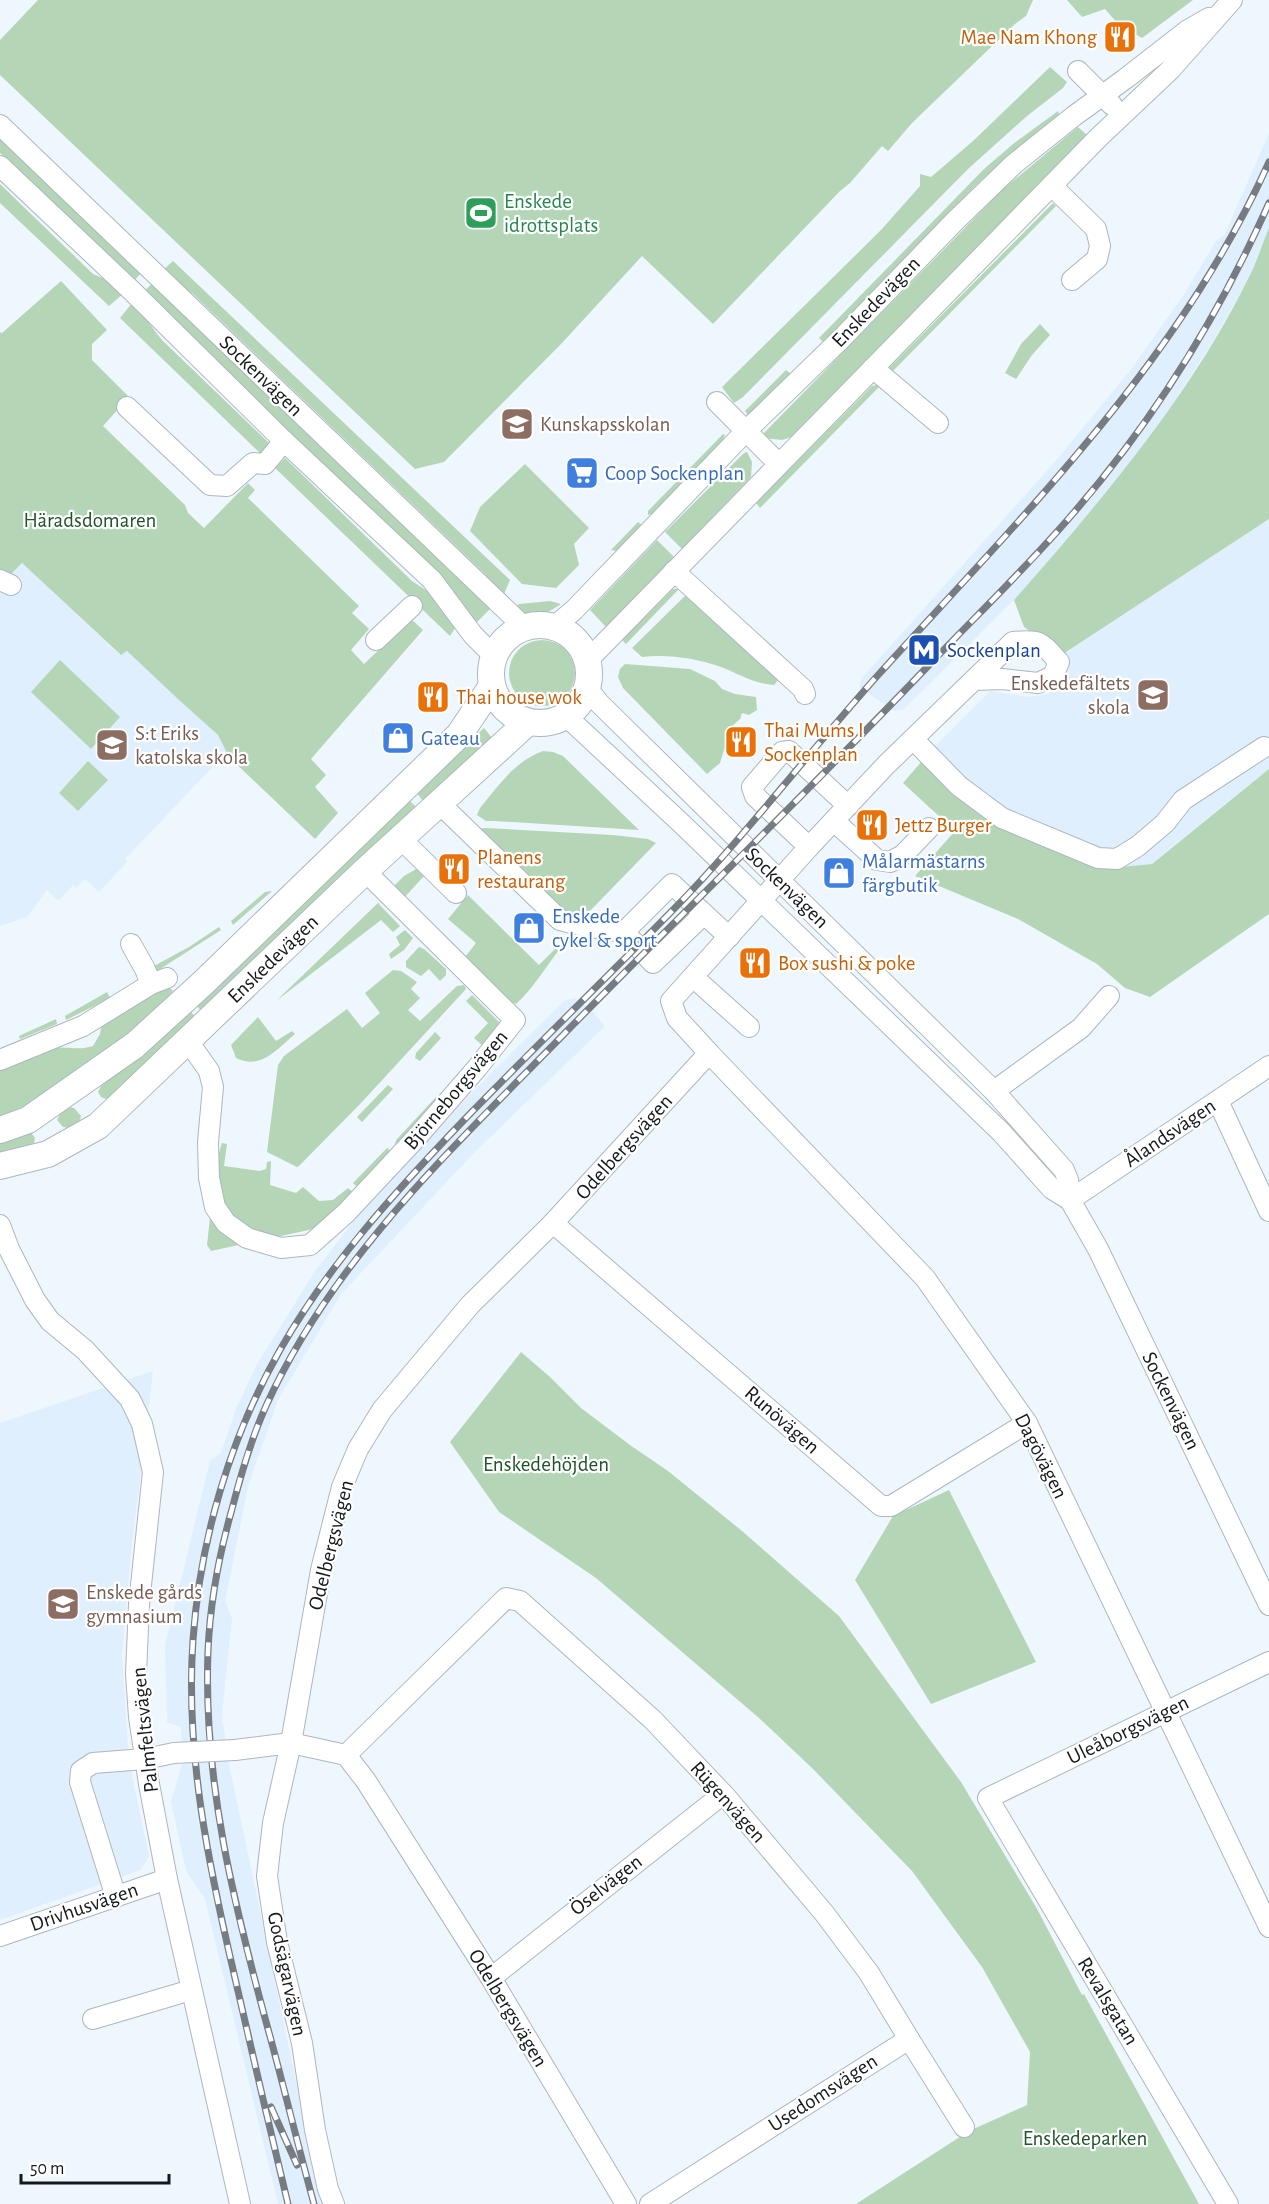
<svg xmlns="http://www.w3.org/2000/svg" width="1269" height="2204" font-family="'Alegreya Sans',sans-serif">
  <style>
    .built { fill: #dfeffd }
    .green { fill: #b4d6b7 }
    .lines { fill: none; stroke-linecap: round; stroke-linejoin: round }
    .minor-casing { stroke: #adb6bf; stroke-width: 22 }
    .major-casing { stroke: #adb6bf; stroke-width: 28 }
    .minor { stroke: #fff; stroke-width: 20 }
    .major { stroke: #fff; stroke-width: 26 }
    .rail-casing { stroke: #767c81; stroke-width: 7 }
    .rail { stroke: #fff; stroke-width: 4.5; stroke-dasharray: 14; stroke-linecap: butt }
    .minor-bridge-casing { stroke: #adb6bf; stroke-width: 22; stroke-linecap: butt }
    .minor-bridge { stroke: #fff; stroke-width: 20 }
    .labels { text-anchor: middle; dominant-baseline: central; stroke-width: 4.5; stroke-linejoin: round; paint-order: stroke }
    .food-label { font-size: 21px; fill: #c56008; stroke: #fff; text-anchor: start }
    .leisure-label { font-size: 21px; fill: #27864d; stroke: #fff; text-anchor: start }
    .street-label { font-size: 21px; fill: #14181b; stroke: #fff }
    .education-label { font-size: 21px; fill: #785e54; stroke: #fff; text-anchor: start }
    .shop-label { font-size: 21px; fill: #366cbe; stroke: #fff; text-anchor: start }
    .park-label { font-size: 21px; fill: #205329; stroke: #fff }
    .transit-label { font-size: 21px; fill: #164399; stroke: #fff; text-anchor: start }
  </style>
  <rect width="100%" height="100%" fill="#eff7fe"/>
  <g class="built">
    <path d="M1269 133V228L1249 278 1212 343 1167 413 1117 481 1014 600 903 710 894 711 859 687 862 678 1059 457 1132 368 1183 296 1216 241 1225 234Z"/>
    <path d="M1269 519V769L1151 864 1099 869 1029 833 968 788 935 746 990 691 1028 697 1048 694 1055 689 1063 654Z"/>
    <path d="M22 563 120 655 127 651 179 700 218 735 229 757 223 756 125 859 127 862 99 892 85 879 76 888 73 885 58 901 47 890 27 917 0 926V574Z"/>
    <path d="M575 998 594 1013 605 1026 474 1153 341 1294 278 1400 248 1487 225 1601 232 1618 222 1715 229 1764 322 2204H278L205 1899 186 1871 171 1802 182 1764 181 1727 167 1722 165 1645 210 1461 221 1453 236 1409 256 1366 315 1271 367 1204 417 1147 565 1000Z"/>
    <path d="M153 1371 131 1553 122 1656 129 1761 149 1856 141 1870 0 1920V1423Z"/>
  </g>
  <g class="green">
    <path d="M38 0H1033L1026 16 1015 24 912 123 888 151 882 146 850 183 840 191 713 324 642 256 562 343 444 462 415 469 0 75V40Z"/>
    <path d="M1067 0H1193L1142 38 1118 24 1105 9 1082 17Z"/>
    <path d="M1050 67 1067 82 1063 88 1027 116 968 169 743 397 734 403 722 387 881 230 920 186V174L931 177 973 141Z"/>
    <path d="M1058 111 1059 114 1009 155 976 185 823 342 819 338 984 169 1013 144Z"/>
    <path d="M1078 127 1087 135 791 437 782 440 764 438V433L1002 190Z"/>
    <path d="M0 134 143 271 134 281 0 153Z"/>
    <path d="M0 184 93 274 112 282 124 293 109 306 0 203Z"/>
    <path d="M1053 203 1056 206 890 374 889 368Z"/>
    <path d="M1269 228V519L1063 654 1024 627 1014 600C1102 500 1189 398 1248 279 1257 262 1262 244 1269 228Z"/>
    <path d="M173 261 510 580 504 594 501 595 490 584 486 575 192 293 169 282 160 273Z"/>
    <path d="M61 281 107 330 92 344V360L129 397 103 426 185 505 188 513 204 528 248 483 255 490 248 498 359 606 352 613 369 629 351 650 364 664 411 619 423 630 311 759 326 775 315 787 338 813 315 839 229 757 218 735 179 700 127 651 121 655 22 563 12 573 0 574V332L2 333Z"/>
    <path d="M154 282 491 608 476 623 142 293Z"/>
    <path d="M132 303C145 314 152 329 163 341L270 444 261 454 120 318Z"/>
    <path d="M1040 324 1050 335 1032 355 1016 379 1005 373 1021 344Z"/>
    <path d="M786 370 791 374 753 413 748 416 745 411Z"/>
    <path d="M877 385 879 387 873 393 760 508 756 503 872 386Z"/>
    <path d="M723 434 725 435 721 445 655 513 648 515V511Z"/>
    <path d="M747 452 752 462 751 477 682 549 665 532 744 453Z"/>
    <path d="M285 458 412 581 432 594 455 628 450 636 275 468Z"/>
    <path d="M525 464 589 528 574 544 579 565 556 588 522 584 470 531 480 507Z"/>
    <path d="M638 522 643 526 617 551 611 550Z"/>
    <path d="M657 540 674 557 606 627 590 610Z"/>
    <path d="M673 589H679L626 644 622 640Z"/>
    <path d="M688 593 779 679 774 685C754 684 739 674 721 667 695 658 668 654 642 657L632 648Z"/>
    <path d="M550 601 561 604C542 617 534 618 513 609L519 604Z"/>
    <circle cx="542" cy="673" r="33"/>
    <path d="M60 660 120 717 91 749 31 692Z"/>
    <path d="M625 664 690 669 715 681 722 689 735 694 756 697 757 710 749 715 742 713 740 719 731 727 720 763 707 774 623 688 618 677 620 669Z"/>
    <path d="M484 728 492 738 423 801 415 791Z"/>
    <path d="M935 746 968 788 1029 833 1099 869 1152 864 1269 769V914L1150 997 1125 988 1097 964 1018 919 915 876 955 831 903 783Z"/>
    <path d="M543 751 553 752 563 756 639 830 494 821H486L477 815 480 808C498 786 515 761 543 751Z"/>
    <path d="M88 761 108 780 78 811 59 793Z"/>
    <path d="M408 799 417 808 203 1013 196 1005Z"/>
    <path d="M485 828 613 835 648 839 656 843 586 915 561 909 477 829Z"/>
    <path d="M418 868 425 875 402 900 393 887 404 876Z"/>
    <path d="M272 891 233 925 231 921 265 892Z"/>
    <path d="M468 895 539 965 559 945 562 946C547 965 533 989 516 1004L509 1001 465 957 476 943 448 919Z"/>
    <path d="M378 903 400 926 393 932 381 920 276 1001Z"/>
    <path d="M219 927 221 930 157 971 154 966 189 947Z"/>
    <path d="M405 930 413 938 404 950 391 959 389 954 400 945 396 937Z"/>
    <path d="M419 947 424 949 446 969V975L440 981 429 969 421 976 406 967V961Z"/>
    <path d="M393 970 401 971 417 982 411 989 420 998 408 1010 420 1021 457 986 464 985 466 989 361 1103 299 1166 297 1167 267 1152 278 1065 284 1056 347 1009 362 1028 380 1013 365 993Z"/>
    <path d="M166 984 173 991C139 1032 89 1070 43 1097 30 1105 14 1110 0 1116V1070L56 1048C70 1046 78 1051 93 1046L100 1034 102 1023Z"/>
    <path d="M107 992 110 998 66 1020 65 1016Z"/>
    <path d="M472 995 503 1026 483 1046 474 1038 488 1023 466 1001Z"/>
    <path d="M190 1010 197 1020 108 1100 101 1097 98 1092 101 1086Z"/>
    <path d="M258 1017 276 1041 292 1031 295 1034C276 1050 261 1070 236 1058L231 1045Z"/>
    <path d="M56 1019 57 1024 20 1039 19 1036Z"/>
    <path d="M435 1032 441 1038 420 1061 415 1058 416 1053Z"/>
    <path d="M388 1085 393 1089 362 1122 357 1117Z"/>
    <path d="M436 1097 442 1102 398 1146 395 1143 397 1139Z"/>
    <path d="M69 1107 74 1108 81 1116 80 1120 69 1128 63 1127 57 1120 60 1114Z"/>
    <path d="M30 1131 35 1138 34 1143 18 1152 0 1158V1141Z"/>
    <path d="M222 1143 227 1144 224 1166 260 1171 266 1169 267 1162 271 1161 270 1185 296 1193 303 1187 319 1201 333 1200 348 1188 354 1193 318 1228 211 1251 207 1245 216 1162Z"/>
    <path d="M387 1148 393 1153 360 1187H357L353 1183Z"/>
    <path d="M521 1352 550 1377 581 1408 630 1445 668 1471 742 1531 839 1616 961 1782 1036 1907 1082 1995 1084 1994 1199 2204H856L969 2131 1027 2105 1030 2052 982 1967 912 1871 813 1769 759 1718 596 1578 499 1512 450 1442Z"/>
    <path d="M949 1490 1036 1662 931 1704 855 1580 893 1516Z"/>
  </g>
  <g class="lines">
    <g class="minor-casing">
      <g id="minor">
        <path d="M1078 71 1112 105"/>
        <path d="M0 125 524 627"/>
        <path d="M0 166 132 291 284 441 432 580 473 635 494 656"/>
        <path d="M1052 186 1096 229 1100 246 1097 259 1072 280"/>
        <path d="M873 368 938 423"/>
        <path d="M717 402 779 464"/>
        <path d="M127 407 210 485 227 486 253 463 265 464 284 441"/>
        <path d="M674 571 803 689 805 694"/>
        <path d="M0 580 11 585"/>
        <path d="M552 626 561 621 574 610 745 432 842 338 954 222 1014 164 1074 116 1125 79 1188 30 1209 18"/>
        <path d="M376 640 412 606"/>
        <path d="M588 660 1098 138 1170 70 1232 0"/>
        <path d="M588 689 599 703 994 1091 1064 1170 1068 1180 1070 1200 1098 1249 1269 1605"/>
        <path d="M566 716 682 824 1001 1132 1052 1189 1070 1200"/>
        <path d="M913 739 959 786 1002 818 1098 858 1117 859 1138 846 1165 823 1183 800 1264 747"/>
        <path d="M438 802 560 920 584 926 624 932"/>
        <path d="M834 821 877 860 890 862 903 855 929 828"/>
        <path d="M400 838 456 893"/>
        <path d="M809 847 755 796 752 787 782 752 789 751 848 806"/>
        <path d="M624 932 672 884 729 937"/>
        <path d="M624 932 653 963 704 914"/>
        <path d="M131 944 145 969 151 984"/>
        <path d="M693 977 749 1027"/>
        <path d="M188 1041 209 1071 213 1087 208 1142 209 1178 215 1207 226 1223 247 1238 281 1248 310 1245 346 1213 417 1137 477 1068 515 1020 365 871"/>
        <path d="M709 1053 925 1278 1027 1423 1269 1927"/>
        <path d="M0 1060 83 1026 151 984 167 978"/>
        <path d="M994 1091 1081 1028 1109 996"/>
        <path d="M1218 1101 1269 1211"/>
        <path d="M1070 1200 1269 1066"/>
        <path d="M553 1223 881 1506H891L1027 1423"/>
        <path d="M0 1225 9 1249 35 1300 50 1321 85 1350 130 1399 142 1424 153 1472 139 1604 136 1674 139 1717 149 1784 167 1879 240 2204"/>
        <path d="M235 1750 291 1743 346 1755 366 1781 491 1978 626 2204"/>
        <path d="M346 1755 506 1598 520 1601 653 1720 726 1797 824 1913 869 1973 909 2039"/>
        <path d="M116 1897 80 1782 81 1771 93 1763 145 1759 174 1753"/>
        <path d="M0 1936 167 1879"/>
        <path d="M491 1978 723 1794"/>
        <path d="M93 2019 191 1990"/>
        <path d="M334 2204 328 2189 315 2130 302 2043 277 1942 267 1876 273 1823 291 1743 321 1570 342 1487 358 1449 382 1410 470 1305 553 1223 709 1053 677 1018 671 1001 809 847 886 765 1013 642C1041 639 1041 642 1059 662L1053 676 1038 683 1002 679 974 680"/>
        <path d="M650 2204 909 2039 964 2127"/>
        <path d="M1228 2204 988 1798 1269 1662"/>
      </g>
    </g>
    <g class="major-casing">
      <g id="major">
        <circle cx="540" cy="674" r="49"/>
        <path d="M0 1130 28 1120 135 1045 203 983 459 735 492 686"/>
        <path d="M0 1166 48 1154 98 1126 365 871 528 722"/>
      </g>
    </g>
    <use href="#minor" class="minor"/>
    <use href="#major" class="major"/>
    <g class="rail-casing">
      <g id="rail">
        <path d="M271 2107 297 2165"/>
        <path d="M288 2204C270 2129 252 2053 235 1978 209 1867 185 1754 193 1640 200 1539 230 1438 280 1350 329 1264 395 1192 463 1121 531 1051 601 983 670 913 744 838 808 753 879 674 1023 515 1180 361 1269 162"/>
        <path d="M314 2204C298 2146 284 2087 268 2029 234 1904 203 1782 208 1651 210 1603 219 1555 232 1509 241 1474 251 1439 266 1406 333 1258 454 1147 565 1033 686 909 810 790 929 665 976 616 1026 568 1070 517 1152 423 1219 316 1269 203"/>
      </g>
    </g>
    <use href="#rail" class="rail"/>
    <g class="minor-bridge-casing">
      <path id="minor-bridge" d="M174 1753 235 1750"/>
    </g>
    <use href="#minor-bridge" class="minor-bridge"/>
  </g>
  <defs>
    <g id="restaurant-square" transform="scale(1.725)"><rect x="-9" y="-9" width="18" height="18" rx="4" fill="#e8710a" stroke="#fff"/><path d="M-5-6h1v4h1v-4h1v4h1v-4h1v5L-1.5 .5V6h-2V.5L-5-1ZM5-6V6H3V1.5H1.5Q1.5-4 5-6Z" fill="#fff"/></g>
    <g id="stadium-square" transform="scale(1.725)"><rect x="-9" y="-9" width="18" height="18" rx="4" fill="#2e9e5b" stroke="#fff"/><path d="M0-5a6.5 5 0 1 0 0 10a6.5 5 0 1 0 0-10ZM-3.5-1.8h7v3.6h-7Z" fill="#fff"/></g>
    <g id="school-square" transform="scale(1.725)"><rect x="-9" y="-9" width="18" height="18" rx="4" fill="#8d6e63" stroke="#fff"/><path d="M0-5L7-2L0 1L-7-2ZM-4 1L0 2.5L4 1V4Q0 6-4 4Z" fill="#fff"/></g>
    <g id="supermarket-square" transform="scale(1.725)"><rect x="-9" y="-9" width="18" height="18" rx="4" fill="#3f7fe0" stroke="#fff"/><path d="M-6-5.5h2.5l.6 2H6L4.5 2H-2.5L-4.4-4H-6ZM-1.5 3.2a1.3 1.3 0 1 0 .1 0ZM3 3.2a1.3 1.3 0 1 0 .1 0Z" fill="#fff"/></g>
    <g id="metro-square" transform="scale(1.725)"><rect x="-9" y="-9" width="18" height="18" rx="4" fill="#1a4fb4" stroke="#fff"/><path d="M-5.5 5V-5H-3L0 0L3-5H5.5V5H3V-.5L0 4L-3-.5V5Z" fill="#fff"/></g>
    <g id="shop-square" transform="scale(1.725)"><rect x="-9" y="-9" width="18" height="18" rx="4" fill="#3f7fe0" stroke="#fff"/><path d="M-5-2.5h2.3a2.7 3.5 0 0 1 5.4 0H5L5.5 6h-11ZM-1.5-2.5h3a1.5 2.3 0 0 0-3 0Z" fill="#fff"/></g>
  </defs>
  <g fill-rule="evenodd">
    <use href="#restaurant-square" x="1120" y="37"/>
    <use href="#stadium-square" x="481" y="213"/>
    <use href="#school-square" x="517" y="424"/>
    <use href="#supermarket-square" x="582" y="473"/>
    <use href="#metro-square" x="924" y="650"/>
    <use href="#school-square" x="1153" y="695"/>
    <use href="#restaurant-square" x="433" y="697"/>
    <use href="#shop-square" x="398" y="738"/>
    <use href="#restaurant-square" x="741" y="742"/>
    <use href="#school-square" x="112" y="745"/>
    <use href="#restaurant-square" x="872" y="825"/>
    <use href="#restaurant-square" x="454" y="869"/>
    <use href="#shop-square" x="839" y="873"/>
    <use href="#shop-square" x="529" y="928"/>
    <use href="#restaurant-square" x="755" y="963"/>
    <use href="#school-square" x="63" y="1604"/>
  </g>
  <g class="labels">
    <g class="food-label">
      <text x="1097" y="37" text-anchor="end">Mae Nam Khong</text>
      <text x="456" y="697">Thai house wok</text>
      <text x="764" y="730">Thai Mums I<tspan x="764" dy="24">Sockenplan</tspan></text>
      <text x="895" y="825">Jettz Burger</text>
      <text x="477" y="857">Planens<tspan x="477" dy="24">restaurang</tspan></text>
      <text x="778" y="963">Box sushi &amp; poke</text>
    </g>
    <g class="leisure-label">
      <text x="504" y="201">Enskede<tspan x="504" dy="24">idrottsplats</tspan></text>
    </g>
    <g class="street-label">
      <text transform="translate(876 302) rotate(-46)">Enskedevägen</text>
      <text transform="translate(261 376) rotate(44)">Sockenvägen</text>
      <text transform="translate(787 888) rotate(44)">Sockenvägen</text>
      <text transform="translate(273 959) rotate(-44)">Enskedevägen</text>
      <text transform="translate(456 1090) rotate(-50)">Björneborgsvägen</text>
      <text transform="translate(1170 1133) rotate(-34)">Ålandsvägen</text>
      <text transform="translate(624 1147) rotate(-48)">Odelbergsvägen</text>
      <text transform="translate(1171 1401) rotate(64)">Sockenvägen</text>
      <text transform="translate(782 1420) rotate(41)">Runövägen</text>
      <text transform="translate(1041 1456) rotate(63)">Dagövägen</text>
      <text transform="translate(331 1545) rotate(-76)">Odelbergsvägen</text>
      <text transform="translate(145 1730) rotate(-96)">Palmfeltsvägen</text>
      <text transform="translate(1128 1730) rotate(-26)">Uleåborgsvägen</text>
      <text transform="translate(728 1802) rotate(48)">Rügenvägen</text>
      <text transform="translate(606 1885) rotate(-38)">Öselvägen</text>
      <text transform="translate(84 1907) rotate(-19)">Drivhusvägen</text>
      <text transform="translate(287 1974) rotate(78)">Godsägarvägen</text>
      <text transform="translate(1108 2001) rotate(59)">Revalsgatan</text>
      <text transform="translate(508 2008) rotate(59)">Odelbergsvägen</text>
      <text transform="translate(823 2093) rotate(-33)">Usedomsvägen</text>
    </g>
    <g class="education-label">
      <text x="540" y="424">Kunskapsskolan</text>
      <text x="1130" y="683" text-anchor="end">Enskedefältets<tspan x="1130" dy="24">skola</tspan></text>
      <text x="135" y="733">S:t Eriks<tspan x="135" dy="24">katolska skola</tspan></text>
      <text x="86" y="1592">Enskede gårds<tspan x="86" dy="24">gymnasium</tspan></text>
    </g>
    <g class="shop-label">
      <text x="605" y="473">Coop Sockenplan</text>
      <text x="421" y="738">Gateau</text>
      <text x="862" y="861">Målarmästarns<tspan x="862" dy="24">färgbutik</tspan></text>
      <text x="552" y="916">Enskede<tspan x="552" dy="24">cykel &amp; sport</tspan></text>
    </g>
    <g class="park-label">
      <text x="90" y="520">Häradsdomaren</text>
      <text x="546" y="1464">Enskedehöjden</text>
      <text x="1085" y="2138">Enskedeparken</text>
    </g>
    <g class="transit-label">
      <text x="947" y="650">Sockenplan</text>
    </g>
  </g>
  <path d="M21 2174v9h148v-9" fill="none" stroke="#14181b" stroke-width="3"/>
  <text x="30" y="2174" font-size="18" fill="#14181b" stroke="#ffffff" stroke-width="4.5" paint-order="stroke">50 m</text>
</svg>
